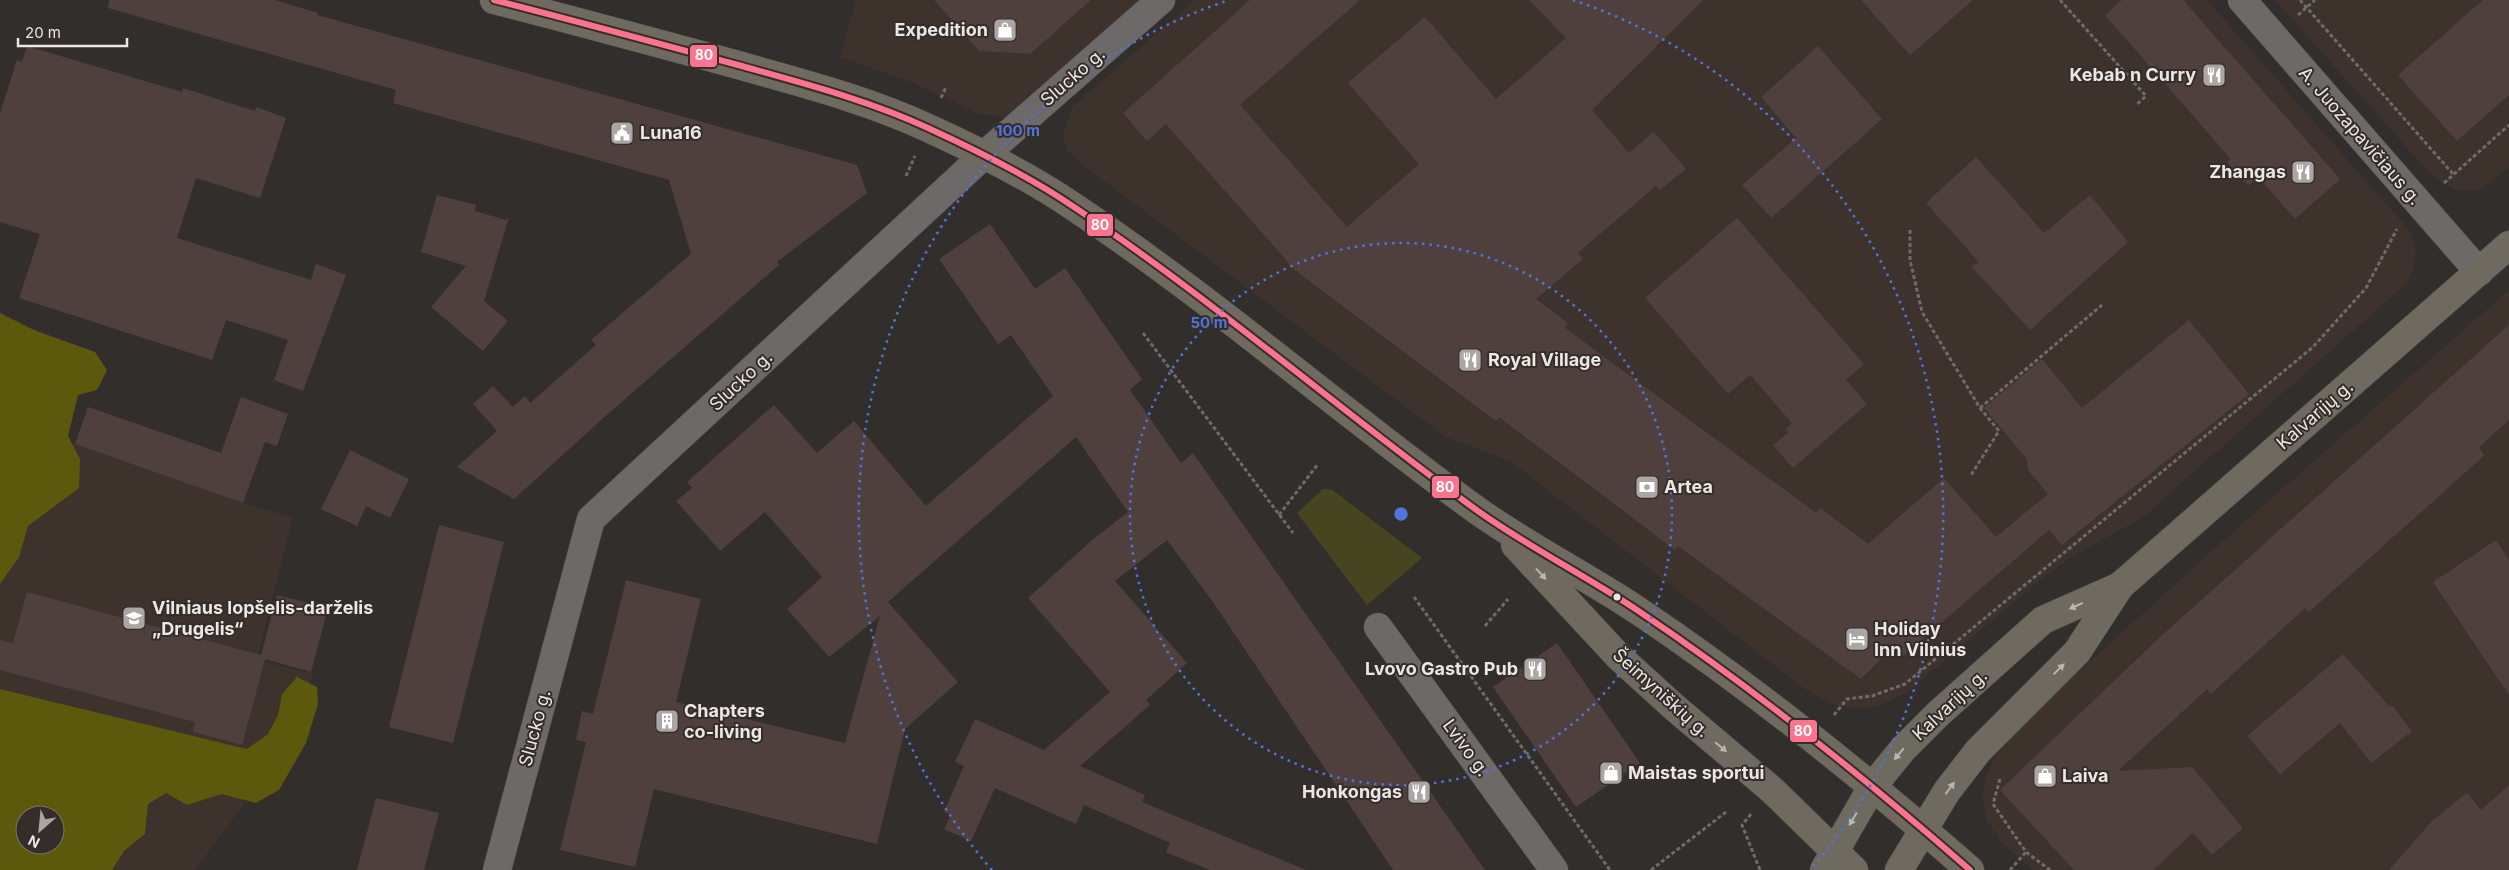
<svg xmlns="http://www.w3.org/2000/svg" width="2509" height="870" font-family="Inter,sans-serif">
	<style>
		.built { fill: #3d322c; fill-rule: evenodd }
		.green { fill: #474520 }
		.forest { fill: #5c580c; fill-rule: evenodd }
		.building { fill: #4f403e }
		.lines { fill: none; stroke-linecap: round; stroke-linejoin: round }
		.minor-casing { stroke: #504d4a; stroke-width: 29 }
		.primary-casing { stroke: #504d4a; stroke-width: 29 }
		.path { stroke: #6e6c6b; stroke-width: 3; stroke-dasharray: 4 2.5; stroke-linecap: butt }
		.minor { stroke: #6c6968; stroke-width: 28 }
		.primary { stroke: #6f6a5f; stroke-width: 28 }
		.bus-1-casing { stroke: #342d2a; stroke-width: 10 }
		.bus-1 { stroke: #fc738d; stroke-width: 6 }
		.oneway { fill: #b9b5af }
		.ring { fill: none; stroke: #5074db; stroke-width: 2.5; stroke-dasharray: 2.5 5 }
		.bus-dot { fill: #ebe7e4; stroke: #342d2a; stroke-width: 2 }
		.labels { text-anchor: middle; stroke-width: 4; stroke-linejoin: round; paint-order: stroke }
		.poi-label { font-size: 18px; font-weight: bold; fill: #ebe7e4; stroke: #342d2a; text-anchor: start }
		.street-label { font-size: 18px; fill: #ebe7e4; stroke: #342d2a }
		.centre { fill: #5074db; stroke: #342d2a; stroke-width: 2.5 }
		.ring-label { font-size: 15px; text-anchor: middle; font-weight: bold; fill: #5074db; stroke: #342d2a; stroke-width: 4; stroke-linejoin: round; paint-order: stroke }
		.line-badge { stroke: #342d2a; stroke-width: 2 }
		.badge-label { font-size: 14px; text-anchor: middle; font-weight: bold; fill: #fff }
	</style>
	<rect width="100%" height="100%" fill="#322e2c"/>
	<g class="built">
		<polygon points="856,0 1141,0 1026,108 1003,117 980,114 914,83 840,57"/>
		<polygon points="1195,0 2207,0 2411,232 2416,253 2413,269 2407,283 2142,518 2073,556 2043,578 1905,694 1878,706 1855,709 1829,703 1805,689 1511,462 1446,437 1076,160 1067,150 1063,136 1072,107"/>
		<polygon points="2275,0 2509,0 2509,167 2492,182 2474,191 2457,190 2441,182 2426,169"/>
		<polygon points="2509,290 2509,870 2033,870 2001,842 1986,819 1982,796 1986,775 1997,754 2044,703 2224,540"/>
		<path d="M42,432L243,503L293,518L257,660L313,674L284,770L247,800L195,870H13L0,859V575ZM25,815H55V845H25Z"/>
	</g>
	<polygon class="green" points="1323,489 1331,489 1422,558 1367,605 1297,513"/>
	<g class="forest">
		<polygon points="0,313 34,330 95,352 107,370 97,390 78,395 68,436 80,459 79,488 28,526 19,557 0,584"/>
		<path d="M297,677L317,687L318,704L306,743L279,790L256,803L222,794L187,805L166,793L148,804L145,834L124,851L112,870H0V689L247,749L268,734L278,715L282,694ZM25,815H55V845H25Z"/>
	</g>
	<g class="building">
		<polygon points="109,0 275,0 318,13 317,15 857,165 867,193 777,262 779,265 609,413 514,499 457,467 497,431 473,404 493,386 513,407 525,396 530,403 596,345 591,340 691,254 669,180 393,103 396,90 108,8"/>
		<polygon points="934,0 1091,0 1030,54 979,51"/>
		<polygon points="1250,0 1360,0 1240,105 1347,227 1419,164 1348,83 1425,17 1496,99 1566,38 1529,0 1703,0 1592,110 1629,153 1654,132 1686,169 1660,190 1656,186 1578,253 1583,259 1536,299 1568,323 1565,328 1816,513 1820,508 1868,544 1944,478 1996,537 2048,494 2028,470 2027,459 1984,408 2042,359 2082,408 2189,320 2249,394 2062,545 2049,530 1903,656 1894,646 1861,679 1678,546 1675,550 1499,417 1496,421 1295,270 1166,124 1147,141 1123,113"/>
		<polygon points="1861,0 1973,0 1910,55"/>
		<polygon points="2122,0 2183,0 2340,179 2295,219 2258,177 2248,186 2227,162 2231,159 2105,15"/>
		<polygon points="2483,0 2509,0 2509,95 2457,141 2398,75"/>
		<polygon points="27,46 182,92 183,88 255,111 256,107 286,118 260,198 196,178 177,238 311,280 316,264 346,275 303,391 274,380 288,340 226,320 212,360 19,298 40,234 0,222 0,113 17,60 22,62"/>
		<polygon points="1818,46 1882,119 1771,218 1742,185 1796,138 1761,97"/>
		<polygon points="1976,157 2044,233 2090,195 2128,242 2030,330 1972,267 1979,262 1926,203"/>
		<polygon points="437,195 476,205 475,211 506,220 509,217 484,301 508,321 483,351 431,307 466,266 421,252"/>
		<polygon points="1737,218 1864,364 1846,380 1867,404 1793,468 1773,445 1788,433 1786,429 1792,423 1750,375 1728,394 1645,298"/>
		<polygon points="990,224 1035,289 1065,268 1142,379 1130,390 1181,463 1193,453 1485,870 1393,870 1215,605 1167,540 1115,581 1187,663 1146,700 1150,705 1080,766 1145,795 1142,802 1306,870 1210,870 1166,852 1170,843 1084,805 1076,824 995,788 971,841 944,829 951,815 944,812 964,766 955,762 975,719 1044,750 1110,692 1028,598 1091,541 1128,512 1076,437 888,602 958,682 905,729 877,844 654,789 635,867 560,850 586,742 576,740 582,711 593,714 626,580 701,599 676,702 845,743 880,616 829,657 787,609 822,577 765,512 720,551 676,501 692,488 687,482 774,405 817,453 854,421 926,506 1053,396 1011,335 998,344 939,259"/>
		<polygon points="2509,325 2509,420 2479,447 2484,456 2309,612 2305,608 2211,694 2207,689 2118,771 2192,767 2243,828 2212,855 2193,833 2153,870 2074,870 2000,790 2160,637"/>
		<polygon points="241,397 288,414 277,446 265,442 243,503 75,444 88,407 221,453"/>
		<polygon points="350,450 409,479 390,518 366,506 357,526 321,509"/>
		<polygon points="439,525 504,542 453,743 389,727"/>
		<polygon points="2496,540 2509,560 2509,695 2433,582"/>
		<polygon points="27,592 261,655 277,595 328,608 311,672 265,659 242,745 193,732 195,722 0,670 0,640 13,643"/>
		<polygon points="1557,643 1640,763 1576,807 1493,687"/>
		<polygon points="2343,654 2390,707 2392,705 2412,731 2371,763 2340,723 2280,774 2247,736"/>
		<polygon points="2509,785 2509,870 2389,870 2432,821 2467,793 2481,810"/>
		<polygon points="376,798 439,813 424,870 357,870"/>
	</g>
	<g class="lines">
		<g class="minor-casing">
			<g id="minor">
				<polyline points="2242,0 2479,272"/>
				<polyline points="1378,627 1554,870"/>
				<polyline points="497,870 591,519 983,156 1161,0"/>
			</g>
		</g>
		<g class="primary-casing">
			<g id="primary">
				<path d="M494,0C576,21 657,43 738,65C802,83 868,100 928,128C978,151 1029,176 1074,207C1212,299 1337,408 1471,506C1524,545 1585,575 1640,612C1756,690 1865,778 1970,870"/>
				<polyline points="1515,545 1619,657 1674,707 1772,790 1854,870"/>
				<polyline points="1824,870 1872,787 1903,749 1938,714 2043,620 2120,586"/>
				<polyline points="1899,870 1947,791 1978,751 2077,652 2120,586 2509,245"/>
			</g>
		</g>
		<g class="path">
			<polyline points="2060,0 2146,96 2136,105"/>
			<polyline points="2300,0 2453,174"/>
			<polyline points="2298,15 2315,0"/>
			<polyline points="941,98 946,87"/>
			<polyline points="906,176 915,156"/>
			<polyline points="2444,183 2509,125"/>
			<polyline points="1910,230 1910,260 1922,312 1980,408 1999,431 1971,475"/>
			<polyline points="1143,333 1293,533"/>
			<polyline points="1980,408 2102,305"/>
			<polyline points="1279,515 1318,464"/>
			<polyline points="1414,597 1610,870"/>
			<polyline points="1485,626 1508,599"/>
			<polyline points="1834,715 1847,699 1872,696 1905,684 2313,347 2366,288 2397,229"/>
			<polyline points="2000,779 1993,804 2026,852 2050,870"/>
			<polyline points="1751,814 1742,825 1760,870"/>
			<polyline points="1651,870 1726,812"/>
			<polyline points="2010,870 2026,852"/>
		</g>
		<use href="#minor" class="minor"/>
		<use href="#primary" class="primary"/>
		<g class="bus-1-casing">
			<path id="bus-1" d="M494,0C576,21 657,43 738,65C802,83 868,100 928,128C978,151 1029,176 1074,207C1212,299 1337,408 1471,506C1524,545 1585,575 1640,612C1756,690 1865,778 1970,870"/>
		</g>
		<use href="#bus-1" class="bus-1"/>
	</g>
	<defs><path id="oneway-solid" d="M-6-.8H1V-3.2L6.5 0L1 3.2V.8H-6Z" transform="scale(1.25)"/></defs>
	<g class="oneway">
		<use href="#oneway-solid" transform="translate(1541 574) rotate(48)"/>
		<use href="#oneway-solid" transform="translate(2076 606) rotate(156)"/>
		<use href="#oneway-solid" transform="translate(2059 669) rotate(-44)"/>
		<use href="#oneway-solid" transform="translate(1721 747) rotate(40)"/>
		<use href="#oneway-solid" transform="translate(1899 754) rotate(130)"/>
		<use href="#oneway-solid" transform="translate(1950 788) rotate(-54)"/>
		<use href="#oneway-solid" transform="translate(1853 819) rotate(121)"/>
	</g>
	<g class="ring">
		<circle cx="1401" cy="514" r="271"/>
		<path d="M992 870A542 542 0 0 1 1229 0M1573 0A542 542 0 0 1 1810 870"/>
	</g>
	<defs>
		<g id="shop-square" transform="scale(1.25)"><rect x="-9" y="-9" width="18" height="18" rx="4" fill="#aaa6a4" stroke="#342d2a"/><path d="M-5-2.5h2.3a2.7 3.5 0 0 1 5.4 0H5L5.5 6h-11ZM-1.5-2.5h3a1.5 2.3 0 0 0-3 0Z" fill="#fff"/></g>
		<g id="restaurant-square" transform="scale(1.25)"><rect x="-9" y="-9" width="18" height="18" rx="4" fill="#aaa6a4" stroke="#342d2a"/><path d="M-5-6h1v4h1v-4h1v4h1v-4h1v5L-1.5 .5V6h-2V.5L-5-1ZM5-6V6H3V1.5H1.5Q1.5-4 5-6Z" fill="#fff"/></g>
		<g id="civic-square" transform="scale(1.25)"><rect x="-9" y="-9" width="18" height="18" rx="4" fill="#aaa6a4" stroke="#342d2a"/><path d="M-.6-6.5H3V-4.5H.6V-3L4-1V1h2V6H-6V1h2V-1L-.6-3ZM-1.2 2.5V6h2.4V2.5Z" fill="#fff"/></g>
		<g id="bank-square" transform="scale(1.25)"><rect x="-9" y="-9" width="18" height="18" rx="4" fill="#aaa6a4" stroke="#342d2a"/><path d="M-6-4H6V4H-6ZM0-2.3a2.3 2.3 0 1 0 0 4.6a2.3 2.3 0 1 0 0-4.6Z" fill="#fff"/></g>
		<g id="school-square" transform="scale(1.25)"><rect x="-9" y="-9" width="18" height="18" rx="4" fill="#aaa6a4" stroke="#342d2a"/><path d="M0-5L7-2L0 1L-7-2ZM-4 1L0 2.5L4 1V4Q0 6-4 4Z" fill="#fff"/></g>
		<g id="hotel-square" transform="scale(1.25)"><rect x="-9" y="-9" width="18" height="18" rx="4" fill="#aaa6a4" stroke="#342d2a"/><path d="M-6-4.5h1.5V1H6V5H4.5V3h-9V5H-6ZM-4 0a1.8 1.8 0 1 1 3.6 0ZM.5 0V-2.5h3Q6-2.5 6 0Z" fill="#fff"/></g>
		<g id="building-square" transform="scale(1.25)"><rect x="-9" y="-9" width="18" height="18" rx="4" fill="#aaa6a4" stroke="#342d2a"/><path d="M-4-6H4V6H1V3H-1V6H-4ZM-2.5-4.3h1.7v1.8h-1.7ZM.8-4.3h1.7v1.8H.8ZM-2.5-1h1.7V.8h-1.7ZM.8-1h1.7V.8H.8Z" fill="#fff"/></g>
	</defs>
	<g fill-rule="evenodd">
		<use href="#shop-square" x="1005" y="30"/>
		<use href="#restaurant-square" x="2214" y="75"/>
		<use href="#civic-square" x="622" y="133"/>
		<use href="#restaurant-square" x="2303" y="172"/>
		<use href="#restaurant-square" x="1470" y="360"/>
		<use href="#bank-square" x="1647" y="487"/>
		<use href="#school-square" x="134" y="618"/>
		<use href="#hotel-square" x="1857" y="639"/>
		<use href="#restaurant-square" x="1535" y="669"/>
		<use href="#building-square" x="667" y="721"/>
		<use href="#shop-square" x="1611" y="773"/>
		<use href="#shop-square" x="2045" y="776"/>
		<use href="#restaurant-square" x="1419" y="792"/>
	</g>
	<circle class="bus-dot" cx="1617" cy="597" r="4.5"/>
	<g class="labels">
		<g class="poi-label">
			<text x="988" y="36" text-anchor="end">Expedition</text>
			<text x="2196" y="81" text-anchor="end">Kebab n Curry</text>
			<text x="640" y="139">Luna16</text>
			<text x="2286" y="178" text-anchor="end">Zhangas</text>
			<text x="1488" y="366">Royal Village</text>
			<text x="1664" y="493">Artea</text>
			<text x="152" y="614">Vilniaus lopšelis-darželis<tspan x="152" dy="21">„Drugelis“</tspan></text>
			<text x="1874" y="635">Holiday<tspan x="1874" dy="21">Inn Vilnius</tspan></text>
			<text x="1518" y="675" text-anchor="end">Lvovo Gastro Pub</text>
			<text x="684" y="717">Chapters<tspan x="684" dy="21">co-living</tspan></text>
			<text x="1628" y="779">Maistas sportui</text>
			<text x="2062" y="782">Laiva</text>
			<text x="1402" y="798" text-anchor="end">Honkongas</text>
		</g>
		<g class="street-label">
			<text transform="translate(1073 77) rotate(-41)" y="6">Slucko g.</text>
			<text transform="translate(2360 136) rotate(49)" y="6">A. Juozapavičiaus g.</text>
			<text transform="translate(741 381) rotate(-43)" y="6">Slucko g.</text>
			<text transform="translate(2315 415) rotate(-41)" y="6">Kalvarijų g.</text>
			<text transform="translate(1661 693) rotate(42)" y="6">Šeimyniškių g.</text>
			<text transform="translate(1950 705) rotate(-43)" y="6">Kalvarijų g.</text>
			<text transform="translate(535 728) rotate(-75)" y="6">Slucko g.</text>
			<text transform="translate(1466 748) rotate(54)" y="6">Lvivo g.</text>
		</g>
	</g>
	<circle cx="1401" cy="514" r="8" class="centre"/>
	<g class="ring-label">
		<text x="1018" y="136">100 m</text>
		<text x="1209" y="328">50 m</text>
	</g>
	<g class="line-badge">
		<rect x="689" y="44" width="29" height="24" rx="5" fill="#fc738d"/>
		<rect x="1086" y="213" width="28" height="24" rx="5" fill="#fc738d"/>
		<rect x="1431" y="475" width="29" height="24" rx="5" fill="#fc738d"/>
		<rect x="1789" y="719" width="29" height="24" rx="5" fill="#fc738d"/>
	</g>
	<g class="badge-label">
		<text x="704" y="60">80</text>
		<text x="1100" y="230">80</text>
		<text x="1445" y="492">80</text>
		<text x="1803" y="736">80</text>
	</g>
	<g transform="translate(40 830) rotate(207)"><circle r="24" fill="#342d2a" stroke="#7d7774"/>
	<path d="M0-4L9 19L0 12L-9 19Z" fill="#aaa6a4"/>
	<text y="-8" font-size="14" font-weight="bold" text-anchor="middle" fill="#ebe7e4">N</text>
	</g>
	<path d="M18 38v8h109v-8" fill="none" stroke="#ebe7e4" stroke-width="2.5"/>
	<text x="25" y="38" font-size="15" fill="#ebe7e4" stroke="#342d2a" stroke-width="4" paint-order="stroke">20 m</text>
</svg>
